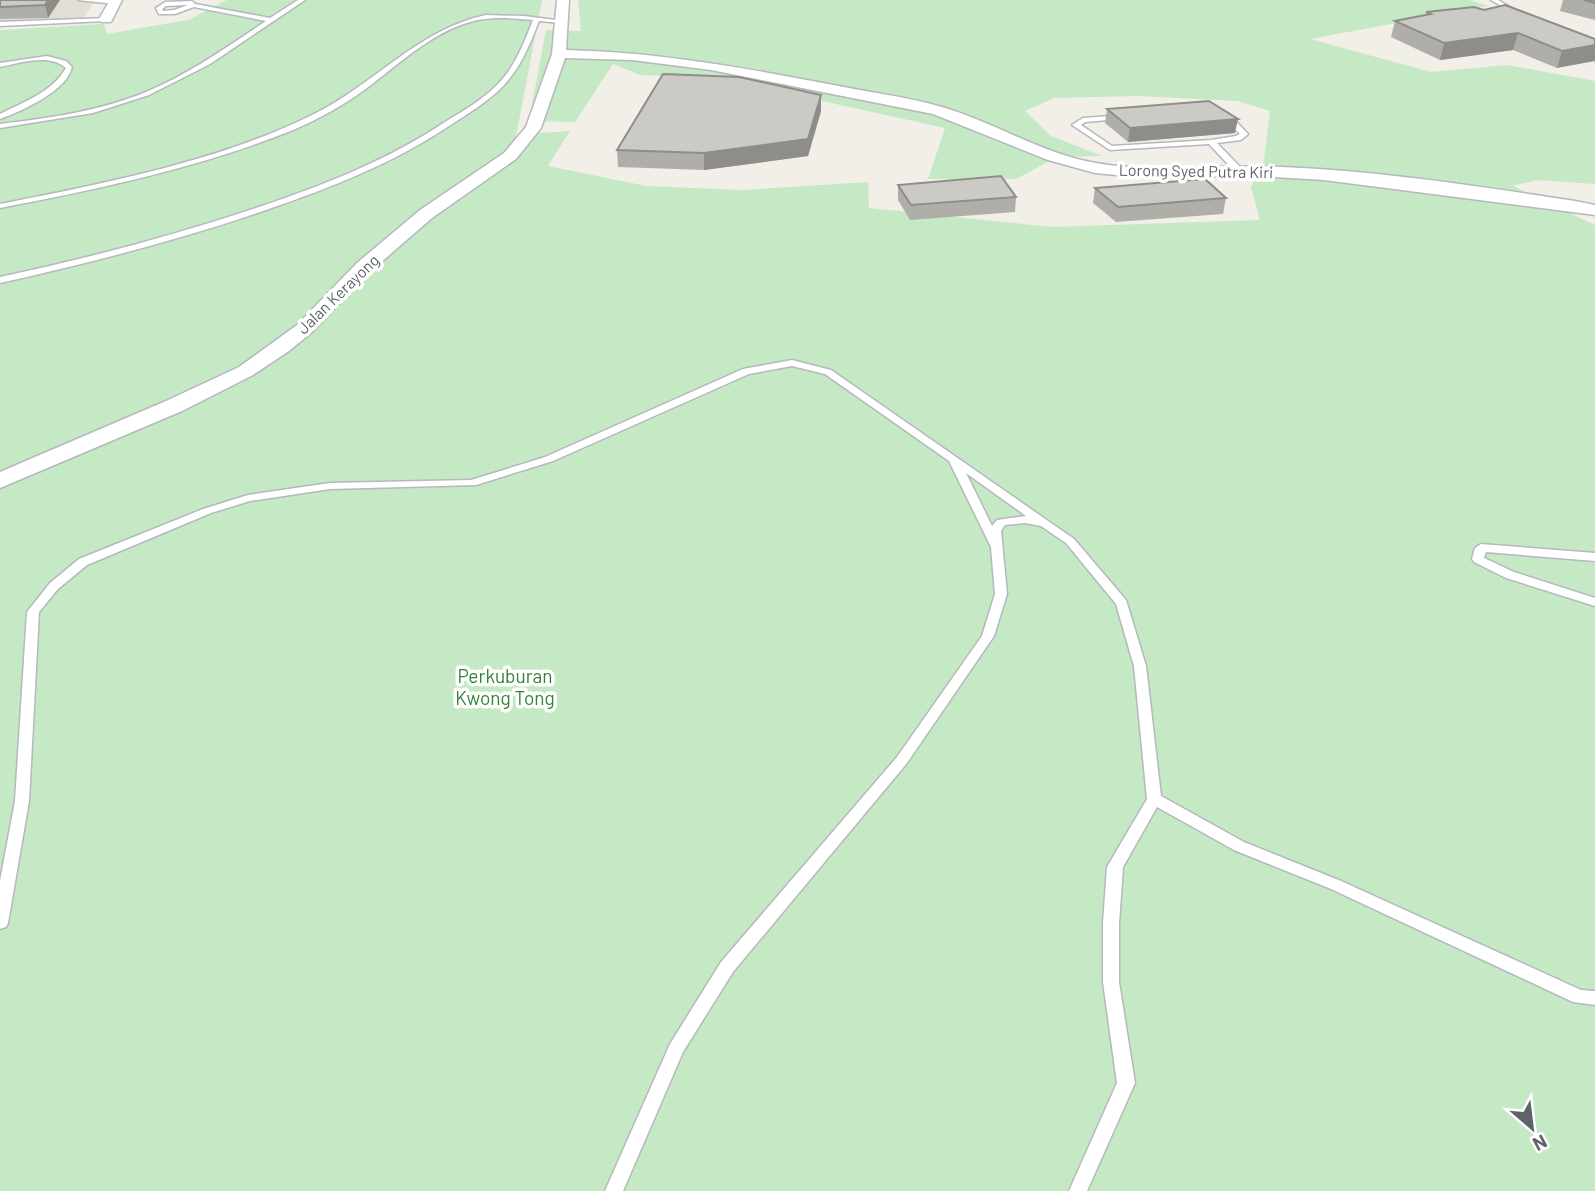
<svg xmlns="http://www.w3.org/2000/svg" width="1595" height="1191" font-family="Barlow,sans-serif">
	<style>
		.education { fill: #e1ded6 }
		.green { fill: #c5e8c5 }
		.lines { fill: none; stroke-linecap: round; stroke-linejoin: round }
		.service-casing { stroke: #b5b8bc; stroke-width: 3 }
		.minor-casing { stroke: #b5b8bc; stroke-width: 3 }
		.service { fill: #fff; fill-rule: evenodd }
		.minor { fill: #fff; fill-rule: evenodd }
		.wall { fill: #afaea9 }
		.shaded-wall { fill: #8f8d8a }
		.building { fill: #cccac5; stroke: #8f8d8a; stroke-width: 2 }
		.labels { text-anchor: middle; stroke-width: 7; stroke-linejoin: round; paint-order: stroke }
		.far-street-label { font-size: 16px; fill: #5f6368; stroke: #fff }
		.park-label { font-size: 19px; fill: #348238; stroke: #fff }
	</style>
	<rect width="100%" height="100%" fill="#f1efe8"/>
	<polygon class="education" points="0,0 95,0 82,21 0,26"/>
	<polygon class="green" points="227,0 542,0 515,142 523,134 570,131 548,166 646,186 743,190 868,182 869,208 1052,227 1260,220 1251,187 1263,167 1270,111 1238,101 1137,96 1054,98 1025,111 1051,136 1102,156 1057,157 1016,179 928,179 945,128 718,78 640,75 613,64 575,122 529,121 546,30 581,31 578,0 1470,0 1488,6 1310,39 1431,72 1507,65 1595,81 1595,184 1536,180 1513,186 1595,225 1595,1191 0,1191 0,30 104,24 107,34 188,20"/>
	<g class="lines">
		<g class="service-casing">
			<g id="service">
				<polygon points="78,0 112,0 118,2 115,4"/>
				<path d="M298,0H305L210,64L149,95L93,113L0,128V124C49,118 100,111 146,92C189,74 227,47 266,21L194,7L175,14H159L156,8L165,2L192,1L195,4L270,18ZM188,5L174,10L163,11L162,9L166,6Z"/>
				<polygon points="1491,0 1498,0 1518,12 1513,13"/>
				<path d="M486,15L524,16L564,21L561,23L539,21C530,44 521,67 504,85C488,102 467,114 449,126C392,164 330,188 266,210C179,240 90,263 0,283V277C89,258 176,235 262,206C326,184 388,160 445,122C463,111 482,100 497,85C515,67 524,43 533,20C512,18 490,16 470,22C431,33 399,64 367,88C344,105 319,119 293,130C199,168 99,189 0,208V204C101,184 220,161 312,115C373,86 418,29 486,15Z"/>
				<polygon points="108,18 106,21 0,26 0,22"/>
				<path d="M47,56L66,61L72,67C67,91 22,111 0,119V114C24,102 52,92 66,68C49,53 20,63 0,67V63Z"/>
				<polygon points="1222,113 1228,113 1248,134 1241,140 1217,143 1243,170 1243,174 1237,174 1209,144 1110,150 1072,125 1083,118 1124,115 1125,117 1121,119 1085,122 1081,125 1112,146 1211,140 1236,136 1240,134 1222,117"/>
				<path d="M792,360L831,370L1074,539L1126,600L1146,666L1161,796L1244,842L1341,881L1581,990L1595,991V1005L1573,1002L1331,889L1234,850L1157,807L1123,867L1119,923V982L1135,1083L1087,1191H1069L1117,1083L1103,982V923L1107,867L1147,799L1134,666L1116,604L1066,543L1041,526L1025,523L1005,525L1001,531L1007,594L994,636L907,763L733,972L683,1052L623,1191H605L670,1044L721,962L897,757L982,636L995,594L991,547L949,461L825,374L792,366L749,374L553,461L476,485L330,489L250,501L211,513L87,565L58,589L39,612L29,801L8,923L6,927L0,929V881L15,801L27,612L50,583L79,559L203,509L248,495L330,483L471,480L545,457L743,369ZM966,473L1026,516L997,520L992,526Z"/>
				<polygon points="1481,544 1595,553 1595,561 1486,552 1484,558 1514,572 1595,598 1595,606 1506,578 1474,562 1472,559 1475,548"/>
			</g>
		</g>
		<g class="minor-casing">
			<g id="minor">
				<polygon points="110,0 122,0 111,22 101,22 99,19"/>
				<path d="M557,0H569L566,50C657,52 739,67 828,84C866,92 905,96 942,107C994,122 1042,154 1096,163C1157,174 1219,164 1281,167C1379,171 1478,186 1575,201L1595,205V215L1324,180L1259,176L1136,177L1095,173L1048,160L933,114L711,70L632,60L565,58L541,128L516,159L432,218L371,271L311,333L289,351L253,375L182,411L0,488V472L166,401L239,367L297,325L357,263L420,210L504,153L526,127L552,54Z"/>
			</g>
		</g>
		<use href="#service" class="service"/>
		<use href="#minor" class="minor"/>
	</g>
	<g class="wall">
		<polygon points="0,0 60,0 48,18 0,19"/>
		<polygon points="1563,0 1595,0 1595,20 1560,11"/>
		<polygon points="1484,10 1595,39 1557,68 1513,50 1440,60 1391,37 1395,21 1426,15 1426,12"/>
		<polygon points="1107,109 1235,133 1128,142 1105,123"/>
		<polygon points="821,111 808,156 704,170 618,167 617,150"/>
		<polygon points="898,185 1016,197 1015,212 910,220 898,200"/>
		<polygon points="1095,188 1226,198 1223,214 1116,222 1093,203"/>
	</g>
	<g class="shaded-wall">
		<polygon points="48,0 60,0 48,18 45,5"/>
		<polygon points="1518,33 1513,50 1440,60 1444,43"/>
		<polygon points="1595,45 1595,61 1557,68 1562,51"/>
		<polygon points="821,95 821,111 808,156 704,170 704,153"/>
		<polygon points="1238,119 1235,133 1128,142 1130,128"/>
	</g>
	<g class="building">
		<polygon points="0,0 48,0 45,5 0,7"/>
		<polygon points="1584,0 1595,0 1595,3"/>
		<polygon points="1505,5 1595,39 1595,45 1562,51 1518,33 1444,43 1395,21 1431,14 1426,12 1474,7 1484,10"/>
		<polygon points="663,74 739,77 821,95 808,139 704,153 617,150"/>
		<polygon points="1209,101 1238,119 1130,128 1107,109"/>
		<polygon points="1001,176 1016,197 911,205 898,185"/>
		<polygon points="1205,179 1226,198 1118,207 1095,188"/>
	</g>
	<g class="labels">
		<g class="far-street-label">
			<text transform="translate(1196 171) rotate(1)" y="6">Lorong Syed Putra Kiri</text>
			<text transform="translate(338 294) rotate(-44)" y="6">Jalan Kerayong</text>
		</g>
		<g class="park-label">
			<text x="505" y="683">Perkuburan<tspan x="505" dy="22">Kwong Tong</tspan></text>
		</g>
	</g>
	<g transform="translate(1532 1128) rotate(152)" stroke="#ffffff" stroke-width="5" paint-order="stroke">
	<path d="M0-5L12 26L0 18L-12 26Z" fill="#5f6368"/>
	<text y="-10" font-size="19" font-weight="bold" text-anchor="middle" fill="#5f6368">N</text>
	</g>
</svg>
